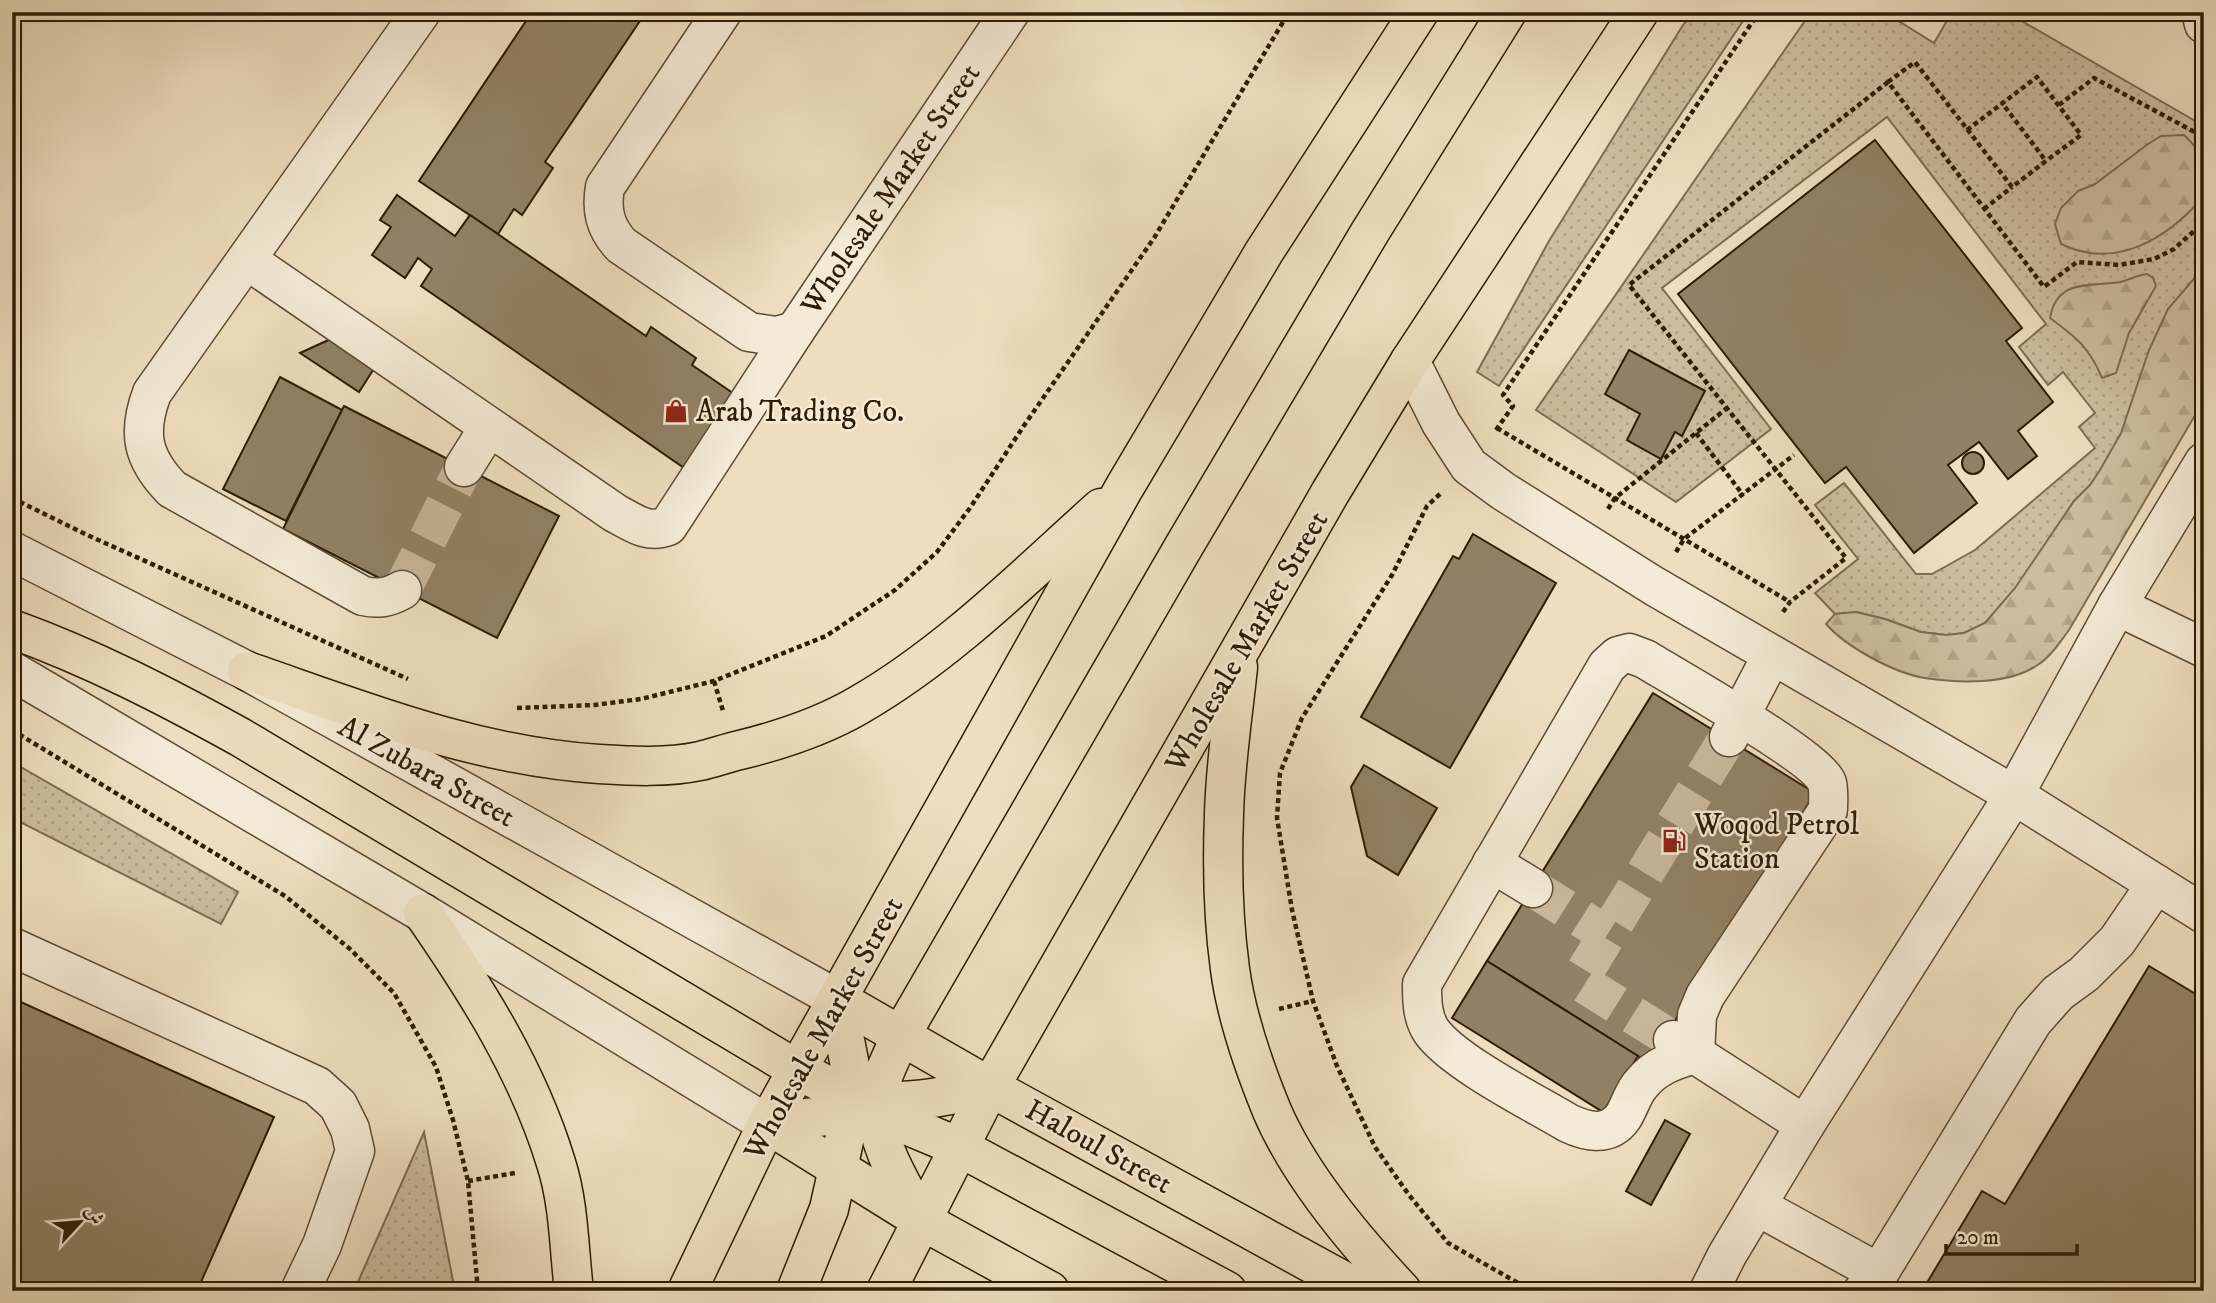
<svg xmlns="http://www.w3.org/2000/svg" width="2216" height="1303" font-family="'IM FELL DW Pica',Amiri,serif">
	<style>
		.grass { fill: url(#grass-dots); stroke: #7e6c52; stroke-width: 2 }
		.forest { fill: url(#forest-firs); stroke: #7e6c52; stroke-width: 2 }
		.building { fill: #928165; stroke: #2e1c04; stroke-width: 2 }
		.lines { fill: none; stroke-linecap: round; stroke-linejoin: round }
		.minor-tunnel { stroke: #c8b79a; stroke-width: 38; stroke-dasharray: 38 19; stroke-linecap: butt }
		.minor-casing { stroke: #5e4c33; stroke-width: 41 }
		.major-casing { stroke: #2e1c04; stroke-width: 41 }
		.path { stroke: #2e1c04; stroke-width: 4.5; stroke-dasharray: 5 3.5; stroke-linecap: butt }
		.minor { stroke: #f4ead5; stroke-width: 38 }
		.major { stroke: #eedebf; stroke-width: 38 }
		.labels { text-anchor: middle; stroke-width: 5; stroke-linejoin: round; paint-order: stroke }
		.street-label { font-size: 30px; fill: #2e1c04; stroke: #f4ead5 }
		.poi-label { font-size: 30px; fill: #2e1c04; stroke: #f4ead5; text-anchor: start }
	</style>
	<defs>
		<pattern id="grass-dots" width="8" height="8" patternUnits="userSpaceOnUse" patternTransform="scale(1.75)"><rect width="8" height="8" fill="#cdbd9f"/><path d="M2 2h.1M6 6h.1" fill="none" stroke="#b0a287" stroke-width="1.8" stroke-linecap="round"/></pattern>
		<pattern id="forest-firs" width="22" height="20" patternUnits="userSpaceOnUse" patternTransform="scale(1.75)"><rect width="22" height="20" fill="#cdbd9f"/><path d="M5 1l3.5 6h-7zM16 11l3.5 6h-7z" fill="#b0a287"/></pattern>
	</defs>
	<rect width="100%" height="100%" fill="#eedebf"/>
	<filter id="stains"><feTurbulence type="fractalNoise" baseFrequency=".00286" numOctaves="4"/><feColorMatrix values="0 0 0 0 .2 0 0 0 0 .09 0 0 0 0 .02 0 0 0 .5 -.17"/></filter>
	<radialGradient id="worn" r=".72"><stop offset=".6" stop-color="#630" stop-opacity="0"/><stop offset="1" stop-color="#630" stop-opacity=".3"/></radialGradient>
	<g class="grass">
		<polygon points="1694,12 1749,12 1499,386 1477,372 1549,241 1683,25"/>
		<polygon points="1811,12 1884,12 1934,43 1952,12 2006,12 2204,126 2204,339 2090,485 2074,501 2016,588 1985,623 1964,633 1946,635 1921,632 1885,619 1856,612 1835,614 1815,593 1858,559 1815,505 1844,483 1916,574 1932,574 1975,550 2095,448 2079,427 2095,413 2063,372 2048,385 2019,347 2046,324 1887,117 1662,288 1771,429 1676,502 1536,410"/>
		<polygon points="12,762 238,892 221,924 12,818"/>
		<polygon points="424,1132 455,1291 354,1291"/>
	</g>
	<g class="forest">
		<path d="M2184,135C2207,156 2204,167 2204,196C2168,238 2116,271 2061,244L2055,224L2061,208L2078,191L2095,184L2148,144L2161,136Z"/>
		<path d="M2204,267V400L2069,630C2059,643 2050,658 2036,666C2007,685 1958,683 1925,678C1894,673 1846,647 1826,624L1835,614L1856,612L1885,619L1921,632L1946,635L1964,633L1985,623L2015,588L2074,501L2090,485L2100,470L2121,433L2149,350L2168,309Z"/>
		<path d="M2147,274L2153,278L2156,286L2129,333L2116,373L2102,378C2089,347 2077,338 2050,318C2057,278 2090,287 2120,282C2129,280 2137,275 2147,274Z"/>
	</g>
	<g class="building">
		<polygon points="532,12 646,12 545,162 553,168 522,215 514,209 498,234 419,181"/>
		<polygon points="1875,140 2022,328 2006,341 2053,402 2018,431 2037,456 2008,479 1979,442 1948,465 1977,503 1914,553 1846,467 1825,483 1678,294"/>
		<polygon points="397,195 455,236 470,215 646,336 651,327 696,358 692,365 740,398 690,472 421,286 432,269 418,258 405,278 372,255 391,227 380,220"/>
		<polygon points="333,338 375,367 359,392 300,353"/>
		<polygon points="1629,350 1705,391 1682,436 1675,432 1661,459 1627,440 1640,414 1605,394"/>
		<polygon points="280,377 342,410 286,521 223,489"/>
		<polygon points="344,406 559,516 497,638 283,529"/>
		<circle cx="1973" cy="463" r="11"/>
		<polygon points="1473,534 1556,583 1450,768 1361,717 1453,556 1459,559"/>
		<polygon points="1653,693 1815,793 1649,1063 1487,961"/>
		<polygon points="1364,765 1437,808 1398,875 1367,856 1351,787"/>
		<polygon points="1487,961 1638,1056 1603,1112 1452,1018"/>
		<polygon points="2149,966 2204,999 2204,1291 1922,1291 1982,1191 2005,1204"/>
		<polygon points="12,998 274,1117 197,1291 12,1291"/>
		<polygon points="1665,1120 1690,1134 1651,1205 1626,1191"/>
	</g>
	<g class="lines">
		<g class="minor-tunnel">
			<polyline points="402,590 464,467"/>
			<polyline points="1533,888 1607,935"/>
			<polyline points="1665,1035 1579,981 1727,739"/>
		</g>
		<g class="minor-casing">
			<g id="minor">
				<path d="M722,12L605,187C601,211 605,227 621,245L749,332L776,336L795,331"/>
				<polyline points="2201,12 2204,24"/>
				<path d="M247,260L615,513C634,523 647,534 668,526L795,331L1010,12"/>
				<polyline points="1410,361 1441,423 1469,466 1503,491 1654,586 2014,795 2204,914"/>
				<polyline points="464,467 489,427"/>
				<polyline points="12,551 247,671 837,999"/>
				<path d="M402,590C388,598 378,599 363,596L172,489C142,458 137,433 152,393L421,12"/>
				<polyline points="2117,606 2204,648"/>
				<path d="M1629,653L1645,659C1676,678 1817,757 1827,783C1829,790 1828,802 1828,810L1705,996L1697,1015L1695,1054C1674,1060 1656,1066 1642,1083C1633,1092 1630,1106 1623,1117C1609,1137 1587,1132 1568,1123C1533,1102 1455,1063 1432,1032C1422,1018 1422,1000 1422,984L1607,666L1618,656Z"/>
				<polyline points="12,671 423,913 767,1124"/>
				<polyline points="1729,737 1772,655"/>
				<polyline points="1492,863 1533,888"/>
				<polyline points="12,947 317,1086 338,1105 350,1129 355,1151 322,1245 300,1291"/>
				<polyline points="1673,1040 1805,1125"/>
				<polyline points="1757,1206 1879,1273"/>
				<polyline points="1709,1291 1727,1255 1805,1125 2014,795 2117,606 2204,462"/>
				<polyline points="1863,1291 1879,1273 2033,1021 2058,993 2084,974 2117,941 2156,884"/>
			</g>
		</g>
		<g class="major-casing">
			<g id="major">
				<path d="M12,629C92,658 166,696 240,737L798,1070C816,1079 835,1091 853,1096C898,1108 946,1096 990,1087"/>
				<path d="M1238,667C1233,716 1225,766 1224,815C1222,866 1223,918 1230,969C1236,1015 1254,1067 1272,1111C1299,1174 1355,1241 1402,1291"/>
				<path d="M247,671C363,711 475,756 599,764C632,766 667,768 700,761C713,758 727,753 740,750C781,740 823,726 859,705C949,653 1024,577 1101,508"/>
				<path d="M423,913C477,991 528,1071 556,1163C569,1203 569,1249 574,1291"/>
				<polyline points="837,999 990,1087 1362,1291"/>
				<polyline points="767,1124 806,1118 850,1114 904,1124 959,1147 1227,1291"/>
				<polyline points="767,1124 921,1220 1050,1291"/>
				<path d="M921,1220C903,1186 874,1143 877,1102C879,1079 892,1057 901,1035L1184,546L1370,232L1507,12"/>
				<polyline points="687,1291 767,1124 1124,488 1264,252 1419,12"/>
				<polyline points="796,1291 829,1209 850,1114 852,1096 850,1066 837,999"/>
				<polyline points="886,1291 990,1087 1330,493 1410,361 1639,12"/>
			</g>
		</g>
		<g class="path">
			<polyline points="1888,82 1915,62 2012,187 2046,161 2002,103"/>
			<polyline points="2059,105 2094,78 2204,137"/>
			<polyline points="1967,130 2037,77 2081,135 2046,161"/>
			<polyline points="1984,209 2012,187"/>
			<polyline points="1497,428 1790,602"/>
			<polyline points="1496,430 1513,406 1503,395 1759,12"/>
			<polyline points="1696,433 1743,495"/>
			<polyline points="1440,494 1427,506 1392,575 1302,718 1280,773 1277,818 1292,910 1313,1001 1337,1066 1375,1147 1409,1195 1448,1243 1532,1291"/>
			<polyline points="12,498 85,534 408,679"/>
			<polyline points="1608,509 1615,498 1727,408"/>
			<polyline points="1676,552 1684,539 1794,455"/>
			<polyline points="1783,612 1790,602 1846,558 1629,285 1888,82 2044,287 2077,262 2119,265 2154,259 2174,249 2204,222"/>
			<polyline points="714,681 723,711"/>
			<polyline points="517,708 594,705 641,699 714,681 826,636 895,590 937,552 970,508 1023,427 1154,238 1289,12"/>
			<polyline points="12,730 285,896 350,949 394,993 436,1067 453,1120 468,1181 478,1291"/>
			<polyline points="1279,1009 1313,1001"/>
			<polyline points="468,1181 515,1173"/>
		</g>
		<use href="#minor" class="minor"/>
		<use href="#major" class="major"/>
	</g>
	<defs>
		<g id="shop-bare" transform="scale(1.89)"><path d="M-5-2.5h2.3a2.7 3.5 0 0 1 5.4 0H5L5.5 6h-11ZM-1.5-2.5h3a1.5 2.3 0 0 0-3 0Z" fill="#8f2418" stroke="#f4ead5" stroke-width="2.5" paint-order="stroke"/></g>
		<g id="fuel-bare" transform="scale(1.89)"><path d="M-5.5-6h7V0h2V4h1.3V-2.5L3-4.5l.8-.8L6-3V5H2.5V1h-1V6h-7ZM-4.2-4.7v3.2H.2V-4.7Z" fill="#8f2418" stroke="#f4ead5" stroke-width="2.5" paint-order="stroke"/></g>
	</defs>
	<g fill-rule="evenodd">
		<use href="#shop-bare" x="676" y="411"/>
		<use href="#fuel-bare" x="1674" y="841"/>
	</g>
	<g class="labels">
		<g class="street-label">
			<text transform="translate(890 189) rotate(-56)" y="10">Wholesale Market Street</text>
			<text transform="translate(1246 641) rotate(-60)" y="10">Wholesale Market Street</text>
			<text transform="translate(427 771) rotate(29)" y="10">Al Zubara Street</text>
			<text transform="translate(823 1028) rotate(-61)" y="10">Wholesale Market Street</text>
			<text transform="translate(1099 1146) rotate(29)" y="10">Haloul Street</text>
		</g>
		<g class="poi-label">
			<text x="696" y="421">Arab Trading Co.</text>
			<text x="1694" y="834">Woqod Petrol<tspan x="1694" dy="34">Station</tspan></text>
		</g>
	</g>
	<rect width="2216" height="1303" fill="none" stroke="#eedebf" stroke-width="42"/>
	<rect x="14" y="14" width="2188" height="1275" fill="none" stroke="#2e1c04" stroke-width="3.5"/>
	<rect x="21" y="21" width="2174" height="1261" fill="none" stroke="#2e1c04" stroke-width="2"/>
	<g transform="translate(80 1222) rotate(64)" stroke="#f4ead5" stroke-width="5" paint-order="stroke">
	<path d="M0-5L12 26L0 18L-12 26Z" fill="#2e1c04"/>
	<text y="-10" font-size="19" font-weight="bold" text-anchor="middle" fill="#2e1c04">ش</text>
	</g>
	<path d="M1946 1244v10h131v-10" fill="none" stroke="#2e1c04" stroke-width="3.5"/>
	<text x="1957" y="1244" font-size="21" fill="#2e1c04" stroke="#f4ead5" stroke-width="5" paint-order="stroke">20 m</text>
	<rect width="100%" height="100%" filter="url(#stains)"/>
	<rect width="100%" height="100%" fill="url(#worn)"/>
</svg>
